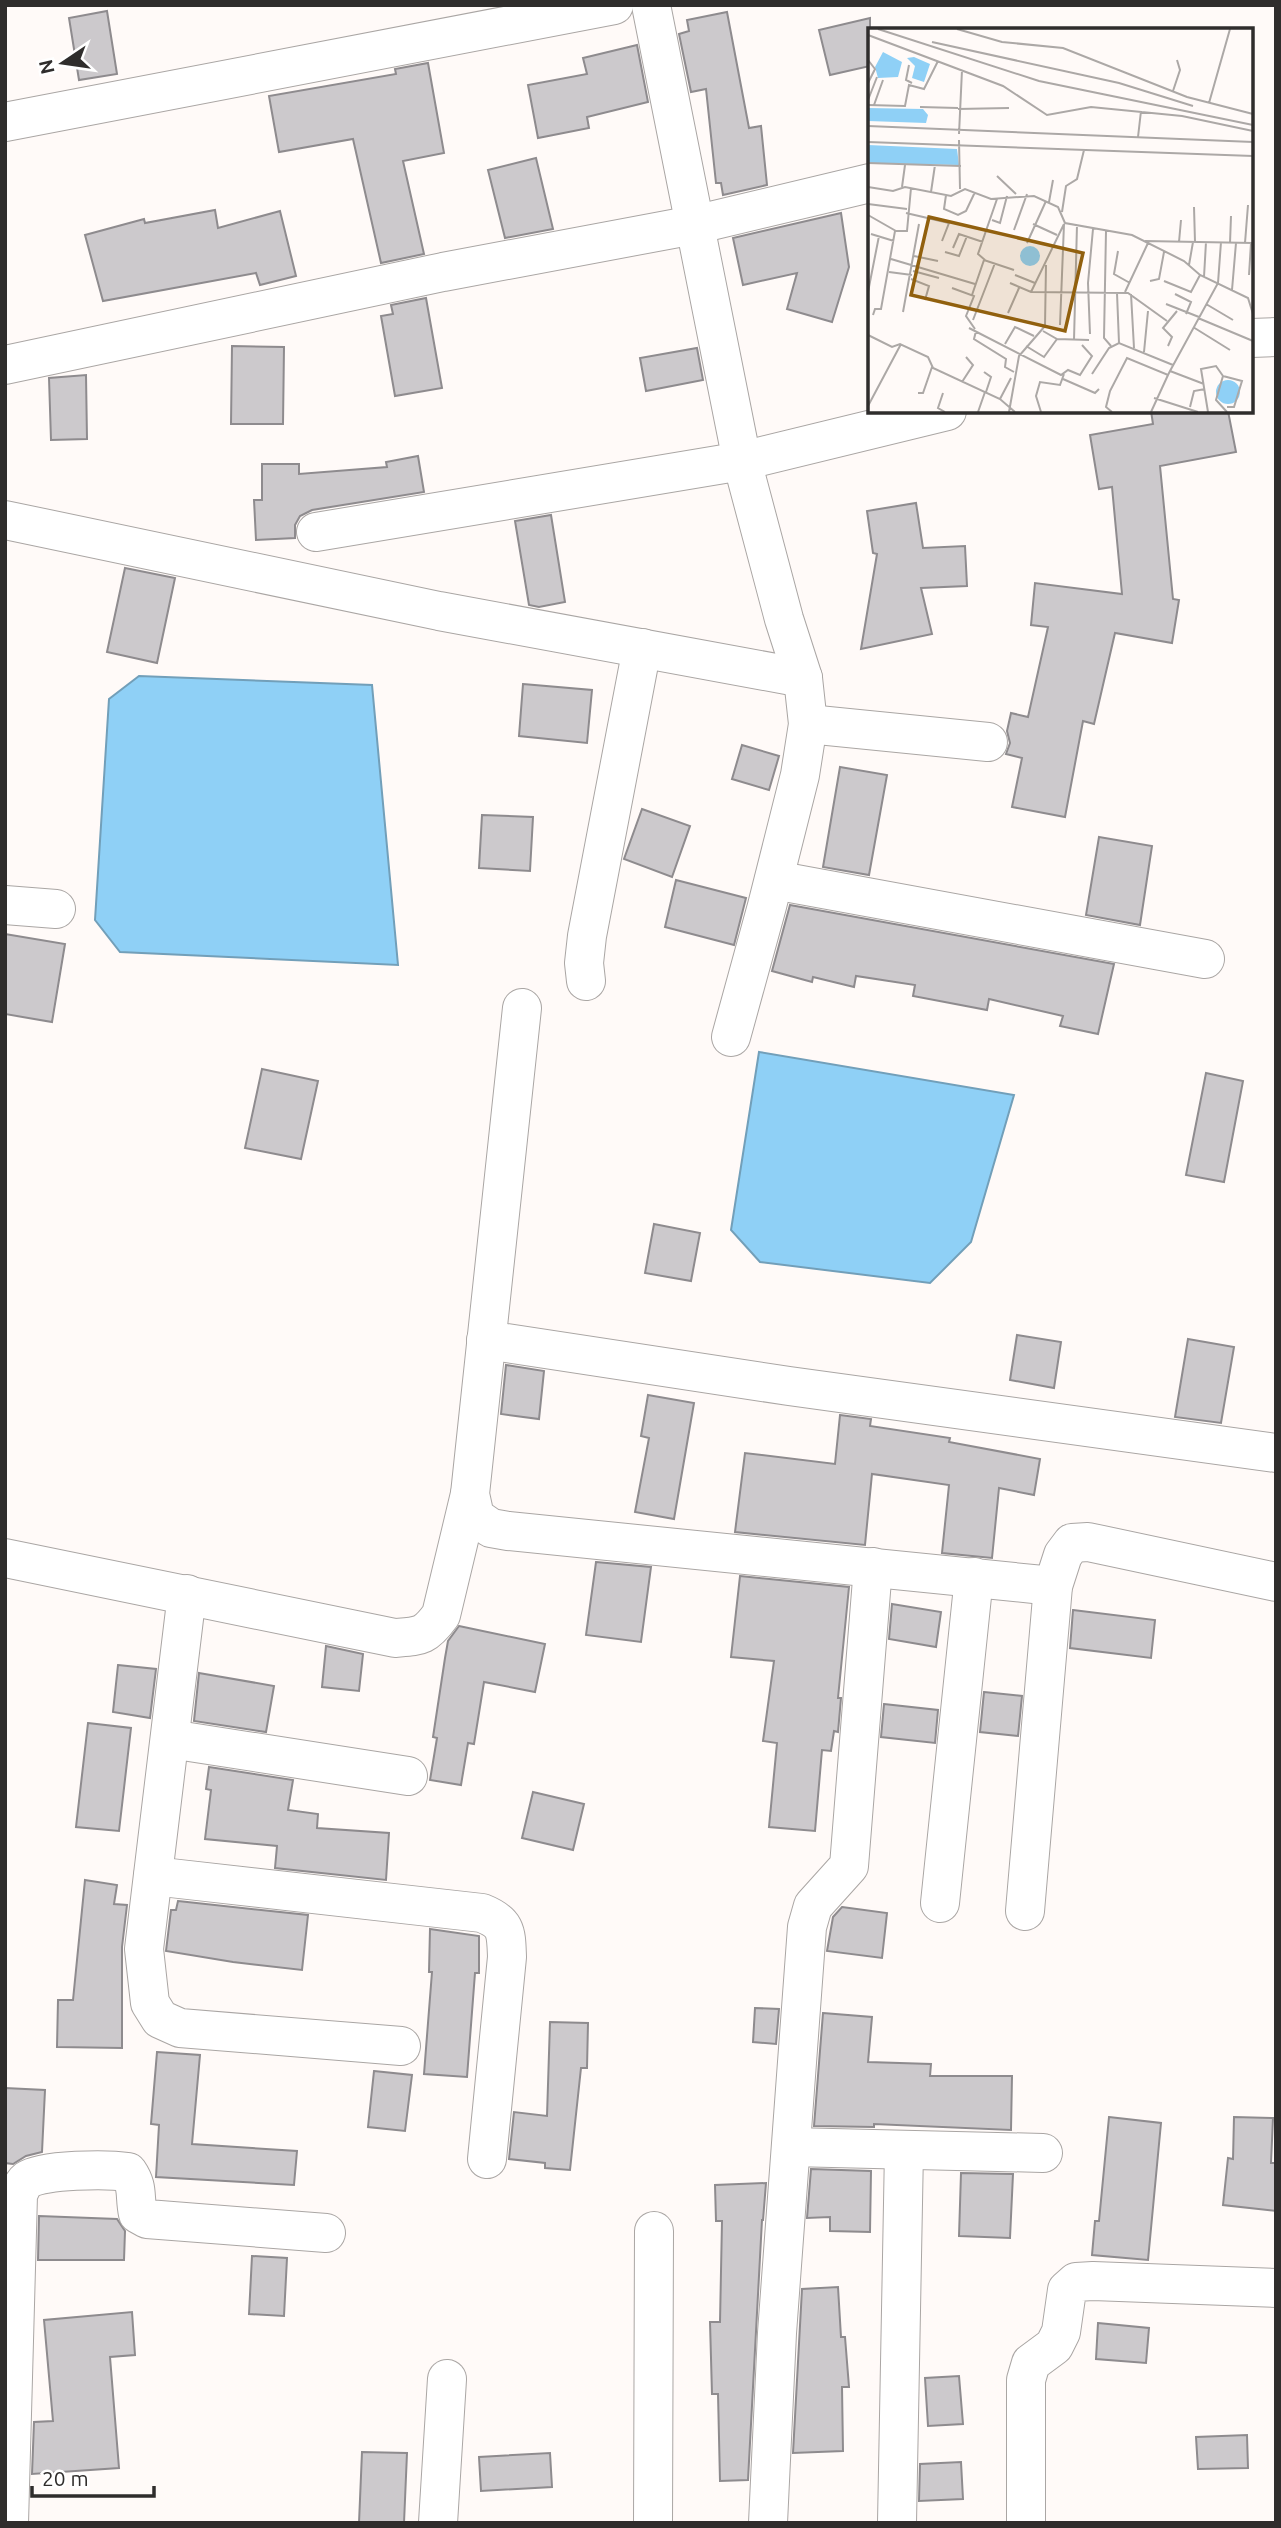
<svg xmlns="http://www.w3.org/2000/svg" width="1281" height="2528" font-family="Ubuntu,sans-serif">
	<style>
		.water { fill: #8fd0f6; stroke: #729fb9; stroke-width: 2 }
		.building { fill: #ccc9cc; stroke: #8e8b8e; stroke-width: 2 }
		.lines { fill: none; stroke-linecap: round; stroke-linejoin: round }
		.minor-casing { stroke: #aaa6a4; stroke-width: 40 }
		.minor { stroke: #fff; stroke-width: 38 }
		.inset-road { fill: none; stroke: #aca8a6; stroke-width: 2 }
		.view { fill: #91600e; fill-opacity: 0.15; stroke: #91600e; stroke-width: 3.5 }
		.inset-edge { fill: none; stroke: #2f2d2c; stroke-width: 3.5 }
	</style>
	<rect width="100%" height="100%" fill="#fffaf8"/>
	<g class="water">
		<polygon points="139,676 372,685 398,965 120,952 95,920 109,699"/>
		<polygon points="759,1052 1014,1095 971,1242 930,1283 760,1262 731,1230"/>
	</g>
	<g class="building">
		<polygon points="107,11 117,74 79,80 69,18"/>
		<polygon points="727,12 749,128 761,126 767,185 723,195 721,183 716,183 706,89 691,92 679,34 689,31 687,20"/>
		<polygon points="870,18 870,66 830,75 819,30"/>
		<polygon points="637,45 648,102 587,117 589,128 538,138 528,85 587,74 583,58"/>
		<polygon points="428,63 444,153 403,161 424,254 381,263 353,139 279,152 269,96 396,74 395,69"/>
		<polygon points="536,158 553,229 505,238 488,170"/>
		<polygon points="215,210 218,228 280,211 296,276 260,285 256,273 103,301 85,235 144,219 145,223"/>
		<polygon points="841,213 849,267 832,322 787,309 797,273 743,285 733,238"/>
		<polygon points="426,298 442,388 395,396 381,316 393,314 391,305"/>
		<polygon points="232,346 284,347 283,424 231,424"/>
		<polygon points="697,348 703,380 646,391 640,358"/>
		<polygon points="86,375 87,439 51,440 49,378"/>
		<polygon points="1151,411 1228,411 1236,452 1160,466 1173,599 1179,600 1172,643 1115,633 1094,724 1083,721 1065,817 1012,807 1022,758 1006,754 1010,743 1007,731 1011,713 1028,717 1048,627 1031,625 1035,583 1122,594 1112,487 1099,489 1090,435 1153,424"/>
		<polygon points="418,456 424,492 312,510 300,516 295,525 295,538 256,540 254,500 262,500 262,464 299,464 299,474 387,467 386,462"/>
		<polygon points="916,503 923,548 965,546 967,586 921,588 932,634 861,649 877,554 873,553 867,511"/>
		<polygon points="551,515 565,602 539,607 529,605 515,521"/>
		<polygon points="125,568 175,578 157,663 107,652"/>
		<polygon points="523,684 592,690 587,743 519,736"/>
		<polygon points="742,745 779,756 769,790 732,779"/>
		<polygon points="840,767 887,775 869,875 823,867"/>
		<polygon points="642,809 690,826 672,877 624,859"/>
		<polygon points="482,815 533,817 530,871 479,868"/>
		<polygon points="1099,837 1152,846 1140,925 1086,915"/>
		<polygon points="676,880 746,898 734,945 665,927"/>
		<polygon points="790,905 1114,964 1098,1034 1060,1026 1063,1016 989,999 987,1010 913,996 915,985 856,976 854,987 813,977 812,982 772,971"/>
		<polygon points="5,934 65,944 52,1022 5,1014"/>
		<polygon points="262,1069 318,1081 301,1159 245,1148"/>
		<polygon points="1206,1073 1243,1081 1224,1182 1186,1175"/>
		<polygon points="654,1224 700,1233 691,1281 645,1273"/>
		<polygon points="1017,1335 1061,1342 1054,1388 1010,1380"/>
		<polygon points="1188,1339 1234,1347 1221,1423 1175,1417"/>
		<polygon points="506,1365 544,1371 539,1419 501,1414"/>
		<polygon points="648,1395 694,1403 674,1519 635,1512 649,1438 641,1436"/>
		<polygon points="840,1415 871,1419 870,1426 950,1438 949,1442 1040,1459 1034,1495 999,1488 992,1558 942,1553 949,1485 872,1474 865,1545 735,1532 745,1453 835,1464"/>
		<polygon points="596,1562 651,1567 641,1642 586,1635"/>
		<polygon points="740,1576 849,1587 838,1698 841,1698 838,1732 834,1731 831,1751 822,1750 815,1831 769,1827 777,1743 763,1741 774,1661 731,1657"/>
		<polygon points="892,1604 941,1612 936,1647 889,1639"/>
		<polygon points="1073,1610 1155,1620 1151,1658 1070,1648"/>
		<polygon points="459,1626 545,1644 535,1692 484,1682 474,1744 468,1743 461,1785 430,1780 437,1738 433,1737 445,1658 448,1641"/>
		<polygon points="326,1646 363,1654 359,1691 322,1687"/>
		<polygon points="118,1665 156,1669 150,1718 113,1712"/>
		<polygon points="199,1673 274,1686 266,1732 194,1721"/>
		<polygon points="984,1692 1022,1696 1018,1736 980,1732"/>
		<polygon points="884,1704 938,1710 935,1743 881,1737"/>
		<polygon points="88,1723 131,1728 119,1831 76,1827"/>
		<polygon points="209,1767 293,1780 288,1810 318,1814 317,1828 389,1833 386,1880 275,1868 277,1846 205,1839 211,1790 206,1789"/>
		<polygon points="533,1792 584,1804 573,1850 522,1838"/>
		<polygon points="85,1880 117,1885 114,1904 127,1905 122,1947 122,2048 57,2047 58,2000 73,2000"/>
		<polygon points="178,1901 308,1915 302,1970 233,1962 166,1951 171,1910 176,1910"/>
		<polygon points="842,1907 887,1913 882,1958 827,1951 833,1917"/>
		<polygon points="430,1929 479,1936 479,1973 475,1973 467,2077 424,2074 432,1972 429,1972"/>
		<polygon points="755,2008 779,2009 776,2044 753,2042"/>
		<polygon points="823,2013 872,2017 868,2062 931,2064 930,2076 1012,2076 1011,2130 874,2124 874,2127 814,2126"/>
		<polygon points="550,2022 588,2023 587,2068 581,2068 570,2170 545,2168 545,2163 509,2159 514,2112 547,2116"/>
		<polygon points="157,2052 200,2055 192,2144 297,2151 294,2185 156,2177 159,2125 151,2124"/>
		<polygon points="374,2071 412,2075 405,2131 368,2127"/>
		<polygon points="5,2088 45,2090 42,2152 26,2156 13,2164 5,2163"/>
		<polygon points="1109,2117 1161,2123 1148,2260 1092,2255 1095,2221 1099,2221"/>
		<polygon points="1234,2117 1273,2118 1271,2163 1276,2163 1276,2211 1223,2205 1228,2158 1233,2159"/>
		<polygon points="811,2169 871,2171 870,2232 830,2231 830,2217 807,2218"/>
		<polygon points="961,2173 1013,2174 1010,2238 959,2236"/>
		<polygon points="766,2183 763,2220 762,2220 748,2480 720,2481 718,2394 712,2394 710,2322 720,2322 722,2221 716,2221 715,2185"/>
		<polygon points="39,2216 117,2219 125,2231 124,2260 38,2260"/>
		<polygon points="252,2256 287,2258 284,2316 249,2314"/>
		<polygon points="838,2287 841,2337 845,2337 849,2387 842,2387 843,2451 793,2453 802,2289"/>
		<polygon points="132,2312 135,2355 110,2357 119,2468 32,2474 34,2422 53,2421 44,2320"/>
		<polygon points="1098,2323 1149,2328 1146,2363 1096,2359"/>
		<polygon points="959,2376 963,2424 928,2426 925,2378"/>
		<polygon points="1247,2435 1248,2468 1198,2469 1196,2437"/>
		<polygon points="362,2452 407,2453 404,2523 359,2523"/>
		<polygon points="550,2453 552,2487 481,2491 479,2457"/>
		<polygon points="961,2462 963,2499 919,2501 920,2464"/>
	</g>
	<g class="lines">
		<g class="minor-casing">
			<g id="minor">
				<polyline points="651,5 742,461 784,619 803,678 808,724 800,775 767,906 731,1037"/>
				<polyline points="5,122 614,5"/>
				<polyline points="1251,338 1276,337"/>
				<polyline points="5,365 443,272 694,225 870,183"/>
				<polyline points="5,520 439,611 803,678"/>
				<polyline points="316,532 742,461 947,411"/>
				<polyline points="808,724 988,742"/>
				<polyline points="774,880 1205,959"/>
				<polyline points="5,905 56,909"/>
				<polyline points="586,981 584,963 587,936 642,648"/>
				<polyline points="522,1008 470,1494 475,1517 491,1528 508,1531 1053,1586"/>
				<polyline points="486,1340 789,1386 1276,1453"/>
				<path d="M5,1558L395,1638C420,1636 425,1637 441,1615L470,1494"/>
				<polyline points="187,1594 144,1949 150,2003 160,2019 180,2028 401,2046"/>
				<polyline points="170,1739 408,1776"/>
				<path d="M153,1876L482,1913C507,1923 506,1932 507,1957L487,2159"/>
				<polyline points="940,1903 974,1577"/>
				<polyline points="1025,1911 1053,1586 1063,1555 1072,1543 1088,1542 1276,1582"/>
				<polyline points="791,2147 1043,2153"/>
				<path d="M9,2523L18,2195C20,2190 23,2183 27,2180C43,2169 108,2169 128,2172C139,2188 134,2196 138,2214L147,2219L326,2233"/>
				<polyline points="438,2523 447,2379"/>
				<polyline points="653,2523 654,2231"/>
				<polyline points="768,2523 777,2333 807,1927 813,1906 849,1866 873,1567"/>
				<polyline points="897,2523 904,2150"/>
				<polyline points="1026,2523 1026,2380 1031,2363 1054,2346 1061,2332 1067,2290 1076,2282 1093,2281 1276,2288"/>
			</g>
		</g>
		<use href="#minor" class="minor"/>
	</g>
	<g transform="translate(868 28)">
		<rect width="385" height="385" fill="#fffaf8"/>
		<path d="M15,24L34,34L30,49L10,50L7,39ZM46,29L62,36L56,54L44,50L47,38L39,30ZM0,80L55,81L60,87L58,95L0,93ZM0,117L89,121L91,137L0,135ZM152 228a10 10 0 1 1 20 0a10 10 0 1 1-20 0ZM348 364a12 12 0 1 1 24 0a12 12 0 1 1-24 0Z" fill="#8fd0f6"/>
		<path class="inset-road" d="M10,1L171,53L385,97M89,1L134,14L195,20L319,69L385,86M0,7L135,58L179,87L223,79L314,88L385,103M64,14L251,55L325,78M0,32L7,41L0,55M41,37L38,52L44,55M305,63L312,42L309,32M0,72L9,49M341,75L362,1M0,77L37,78L41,57L56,61L70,33M6,77L15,52M52,79L90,80M90,81L141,80M0,98L385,114M91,106L94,42M270,109L273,83M91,112L92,161M0,114L385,128M0,135L93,138M129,148L148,166M0,159L25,163L37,159L83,168L97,161L123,171L166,168L190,179L197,195L264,207L316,233L332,247L380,270L385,286M34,159L37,137M63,164L67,137M78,167L76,181L90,187L98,183L107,164M181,174L185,152M0,176L39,181M326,179L327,214M194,184L198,158L209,151L216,122M38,185L81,195L74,213M0,187L28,203M124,192L132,195L139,168M165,196L189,207M146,202L159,166M238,203L236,310L243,318M3,206L26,213M277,213L385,215M311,214L313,192M159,215L178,173M362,215L363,188M377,215L380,177M85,220L91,206L115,214M250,223L246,246L262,255M77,224L91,228L99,208M46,228L70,233M23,231L107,256M117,232L110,226L129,171M321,237L325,214M45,243L71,250M21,244L44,247M147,247L167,255M381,247L383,215M336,249L338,214M43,251L61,258L57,272M282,253L291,251L296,224M296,253L323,264L332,247M142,255L163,264L260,265L299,293M84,260L106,268L98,288L107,301M364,262L368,215M0,264L11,208M163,264L196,196M257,264L280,215M249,265L251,315M263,266L266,320M307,266L323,274L318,286M104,267L116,232L146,242M298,276L331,289M338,276L365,292M35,284L51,196M140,285L151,260M5,287L7,281H13L27,203H39L43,160M330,290L385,313M105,292L127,235M192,297L196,196M325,299L362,322M101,300L193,347L200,342L212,347L224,328L214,317M108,303L106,311L138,331L137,339L146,344M175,303L189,311L221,312M222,306L220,255L225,201M0,307L24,319L32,316L60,329L65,340L132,371L147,384M206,312L209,197M137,316L147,299L166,308M158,318L176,329L189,311M300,318L304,309L295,300L309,283M276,324L280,283M302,343L336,356M116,344L123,349L118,364M224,346L241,320L251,315L305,337M195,351L227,365L231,361M94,354L105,337L98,329M50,365H55L64,339M75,365L70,380L77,384M286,370L330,384M132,371L143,350M0,378L33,316M322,379L326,363L337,361M359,379H366L374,353L355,348L348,372L359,384M110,384L117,364M141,384L151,328L177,298L178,237M173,384L168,368L172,354L192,357L196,346M244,384L238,379L242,363L259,330L300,347L302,343L350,255L353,214M283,384L300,347M340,384L333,341L348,338L355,348"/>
		<path class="view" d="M61,189L215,225L197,303L43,267Z"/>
		<rect width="385" height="385" class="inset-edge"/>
	</g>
	<rect width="1281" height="2528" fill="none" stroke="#2f2d2c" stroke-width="14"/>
	<g transform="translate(63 63) rotate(257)" stroke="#ffffff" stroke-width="5" paint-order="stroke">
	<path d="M0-5L12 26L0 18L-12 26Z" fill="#2f2d2c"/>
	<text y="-10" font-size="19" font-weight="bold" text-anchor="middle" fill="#2f2d2c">N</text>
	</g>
	<path d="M32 2486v10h122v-10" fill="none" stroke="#2f2d2c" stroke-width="3.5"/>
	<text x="42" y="2486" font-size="21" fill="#2f2d2c" stroke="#ffffff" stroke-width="5" paint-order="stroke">20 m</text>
</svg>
